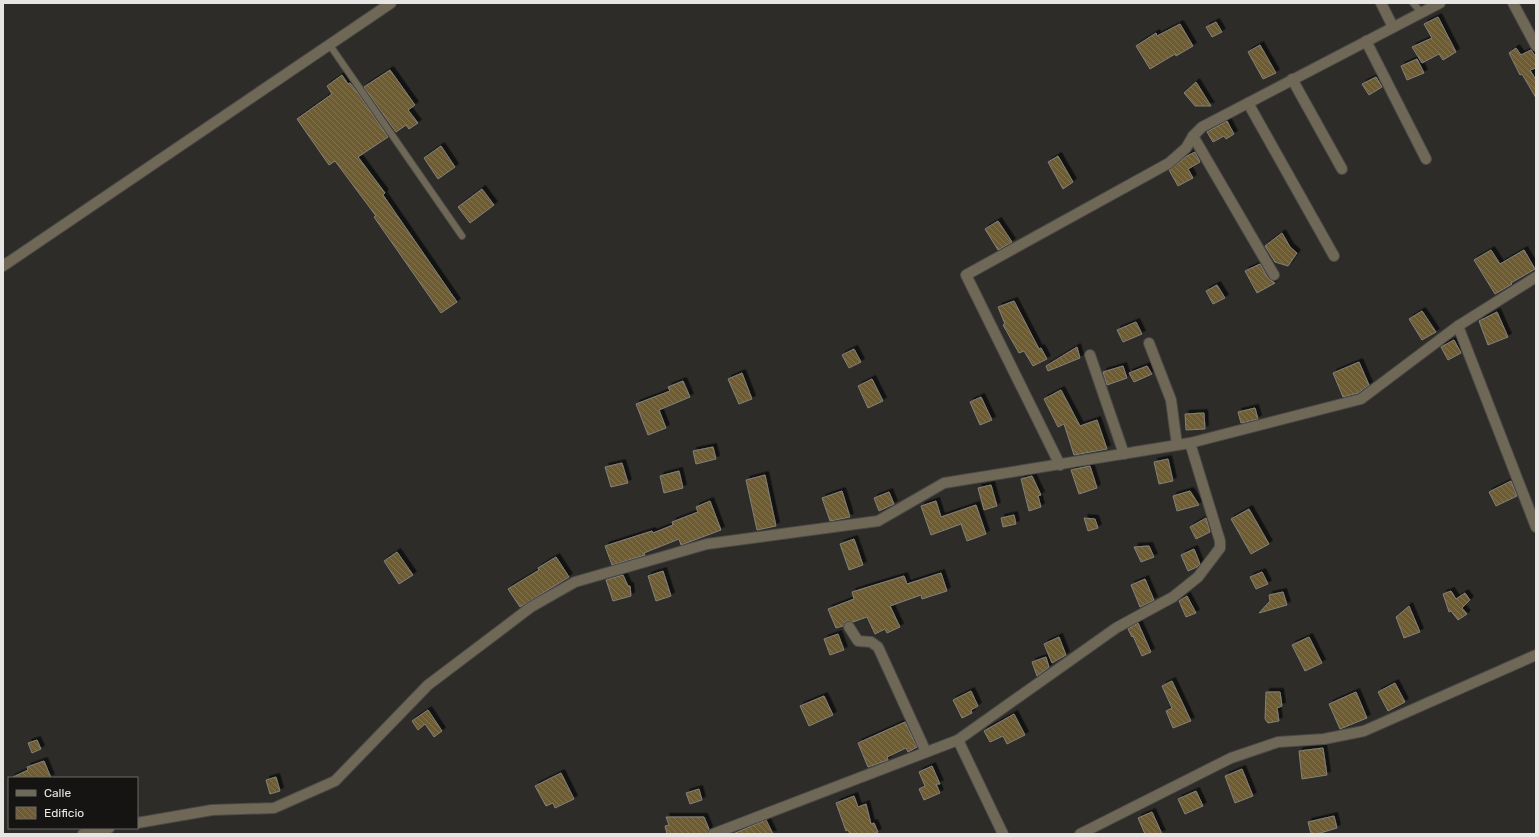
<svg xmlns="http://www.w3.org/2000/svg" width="1539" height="837" font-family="Rubik,sans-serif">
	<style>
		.building { fill: url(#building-back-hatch); stroke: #82817d; filter: url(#shadow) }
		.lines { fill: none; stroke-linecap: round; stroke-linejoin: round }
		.lane-casing { stroke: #4b4a47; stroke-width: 8 }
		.street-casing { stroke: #4b4a47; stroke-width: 12 }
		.lane { stroke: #706857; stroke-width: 6 }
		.street { stroke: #706857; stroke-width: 10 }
	</style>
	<defs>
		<pattern id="building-back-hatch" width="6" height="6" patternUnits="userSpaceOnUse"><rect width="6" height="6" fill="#6e5b33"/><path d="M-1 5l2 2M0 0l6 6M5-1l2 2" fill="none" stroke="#837350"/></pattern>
		<filter id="shadow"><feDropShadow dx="3.5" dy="-3.5" stdDeviation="0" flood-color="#0009"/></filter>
	</defs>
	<rect width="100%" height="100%" fill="#2d2c29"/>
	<g class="building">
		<polygon points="1438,17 1456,52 1443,60 1439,54 1422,63 1412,47 1432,38 1424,24"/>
		<polygon points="1216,22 1222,32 1212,37 1206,27"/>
		<polygon points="1180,24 1193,46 1176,56 1175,54 1150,69 1136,46 1156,33 1157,36"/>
		<polygon points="1260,45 1276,73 1263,79 1248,52"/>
		<polygon points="1516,48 1521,55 1531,50 1536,57 1536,68 1530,70 1536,80 1536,98 1522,74 1520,75 1509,53"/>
		<polygon points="1417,59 1424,73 1407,80 1401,66"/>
		<polygon points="390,70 415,105 408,110 418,123 409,129 406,125 396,132 364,87"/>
		<polygon points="342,75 348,84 350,83 357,92 388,137 358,157 385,193 383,195 457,302 441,313 374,217 376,216 335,161 329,165 297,119 332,94 327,86"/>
		<polygon points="1376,77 1382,87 1369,95 1362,84"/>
		<polygon points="1196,82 1211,106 1195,106 1184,93"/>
		<polygon points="1227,121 1234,134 1226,139 1224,136 1213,142 1207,132"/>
		<polygon points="441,146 455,167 438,179 424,158"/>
		<polygon points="1195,152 1200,162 1188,169 1193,178 1178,186 1169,170 1187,156"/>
		<polygon points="1058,156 1073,182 1063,189 1048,162"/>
		<polygon points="482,189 494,205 470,223 458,207"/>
		<polygon points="998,221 1012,242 998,250 985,229"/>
		<polygon points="1282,233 1290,247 1297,253 1288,266 1275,262 1265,246"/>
		<polygon points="1491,250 1500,264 1524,250 1535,269 1511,283 1512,284 1495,294 1474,260"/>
		<polygon points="1260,264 1268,278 1275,283 1257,293 1245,271"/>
		<polygon points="1217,285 1225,298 1213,304 1206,291"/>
		<polygon points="1014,301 1039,349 1041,348 1047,359 1033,366 1024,351 1019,353 1003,325 1005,324 998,307"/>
		<polygon points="1422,311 1436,332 1422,340 1409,319"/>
		<polygon points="1497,312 1508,337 1488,345 1479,321"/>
		<polygon points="1136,322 1142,334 1123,342 1117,330"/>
		<polygon points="1454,340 1461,353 1448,360 1441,347"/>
		<polygon points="1077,347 1080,358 1048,371 1046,366"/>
		<polygon points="854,349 861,362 849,368 842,355"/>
		<polygon points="1359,362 1369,385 1358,393 1343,397 1333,373"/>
		<polygon points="1123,366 1127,378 1107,385 1103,372"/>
		<polygon points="1147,366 1152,374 1134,382 1129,373"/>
		<polygon points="742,373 752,399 739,404 728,379"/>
		<polygon points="872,379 883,401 868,408 858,386"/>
		<polygon points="683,381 690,397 659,410 666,428 648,435 636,404 670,391 668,387"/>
		<polygon points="1061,390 1080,426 1097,420 1107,449 1074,455 1064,424 1058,427 1044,399"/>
		<polygon points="981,397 992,420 980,425 970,402"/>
		<polygon points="1255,408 1258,419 1241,423 1238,412"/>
		<polygon points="1204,413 1205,429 1186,430 1185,414"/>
		<polygon points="713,447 716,459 696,464 693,451"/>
		<polygon points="1168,459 1173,481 1159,484 1154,462"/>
		<polygon points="622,463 628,483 611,487 605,467"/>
		<polygon points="1090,466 1097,488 1079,494 1071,470"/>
		<polygon points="679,471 683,488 664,493 660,476"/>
		<polygon points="765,475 776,526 757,530 746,480"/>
		<polygon points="1032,476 1041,495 1038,496 1041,507 1029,511 1021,479"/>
		<polygon points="1511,481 1517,496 1496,506 1489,492"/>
		<polygon points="991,485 997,506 984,510 978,488"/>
		<polygon points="842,491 850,517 830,521 822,498"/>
		<polygon points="1190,491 1199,505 1177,511 1173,496"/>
		<polygon points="889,492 894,504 879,511 874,498"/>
		<polygon points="710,501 721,530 681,545 679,539 644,553 645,555 612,565 605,546 652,531 653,533 673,525 672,522 698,512 696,507"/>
		<polygon points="936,501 941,517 976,505 986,534 967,541 961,524 931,535 921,506"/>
		<polygon points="1249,509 1269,544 1251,554 1231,519"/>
		<polygon points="1014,515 1016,524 1003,527 1001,518"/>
		<polygon points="1084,518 1095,519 1098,528 1088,531"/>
		<polygon points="1206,518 1210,532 1196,539 1190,527"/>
		<polygon points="854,539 863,565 849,570 840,544"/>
		<polygon points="1149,546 1154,557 1141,562 1134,547"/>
		<polygon points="1194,549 1200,564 1197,567 1188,571 1181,555"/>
		<polygon points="397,552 413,575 399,584 384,561"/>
		<polygon points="556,557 569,577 520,607 508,589 539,570 538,568"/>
		<polygon points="663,571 671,596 656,601 648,576"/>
		<polygon points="1262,572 1268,584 1256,589 1250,577"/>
		<polygon points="941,573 947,591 922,599 921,595 890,606 900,627 887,633 885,629 875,634 867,617 853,622 846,621 843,626 836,628 828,609 854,599 852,592 904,576 907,584"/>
		<polygon points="623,575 628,586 630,586 631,596 613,601 606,580"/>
		<polygon points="1145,579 1154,600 1140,607 1131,585"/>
		<polygon points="1451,591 1456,599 1465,593 1470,600 1462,608 1467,614 1458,620 1451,611 1449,612 1443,594"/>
		<polygon points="1283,592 1287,605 1259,613 1270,601 1269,595"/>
		<polygon points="1187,596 1196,613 1186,617 1179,601"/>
		<polygon points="1409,606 1420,632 1404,638 1396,617"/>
		<polygon points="1138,623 1151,652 1142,656 1133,636 1132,637 1128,629"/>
		<polygon points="838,634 844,650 830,655 824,639"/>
		<polygon points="1059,637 1066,655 1052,663 1044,644"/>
		<polygon points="1309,637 1322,663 1305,671 1292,645"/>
		<polygon points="1046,657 1049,667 1037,676 1032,662"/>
		<polygon points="1172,681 1191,721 1173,728 1166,711 1172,708 1162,686"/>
		<polygon points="1395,683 1405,702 1388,711 1378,692"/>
		<polygon points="971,691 978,706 971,710 972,713 962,718 953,700"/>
		<polygon points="1266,692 1280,692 1282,706 1277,708 1279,721 1268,723 1265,719"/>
		<polygon points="1356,692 1367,718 1340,729 1329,704"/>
		<polygon points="824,696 833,715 809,726 800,706"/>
		<polygon points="428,710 442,731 434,737 425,724 418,730 412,721"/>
		<polygon points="1014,714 1025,735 1007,744 1003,736 990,742 984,731"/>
		<polygon points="905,722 917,747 908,752 906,748 887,757 888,760 868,767 858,743"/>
		<polygon points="37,740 41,749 32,753 28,743"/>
		<polygon points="1323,748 1327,775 1302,779 1299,751"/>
		<polygon points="44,761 51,778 11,778 28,770 27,767"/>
		<polygon points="932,766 940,784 936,784 940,793 924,800 919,789 925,786 919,772"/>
		<polygon points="1242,769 1253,796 1235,803 1225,776"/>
		<polygon points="561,773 574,799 555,808 553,803 546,806 535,786"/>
		<polygon points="276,777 280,791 270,794 266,780"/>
		<polygon points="699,789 702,800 690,804 686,793"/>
		<polygon points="1196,791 1203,806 1185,814 1178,799"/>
		<polygon points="854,796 858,807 866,804 871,824 874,823 878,832 874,834 850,834 848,830 846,831 836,803"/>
		<polygon points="1152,812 1162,834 1145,834 1138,818"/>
		<polygon points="1334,816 1337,828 1317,834 1311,834 1308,822"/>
		<polygon points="666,817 704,817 709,829 707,834 667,834 665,826 669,825"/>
		<polygon points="766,820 773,834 733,834 740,831"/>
	</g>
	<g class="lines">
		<g class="lane-casing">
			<g id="lane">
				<polyline points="1413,3 1421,12"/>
				<polyline points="329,44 462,236"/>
			</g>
		</g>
		<g class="street-casing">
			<g id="street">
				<polyline points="1381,3 1393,27"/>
				<polyline points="1513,3 1536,46"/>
				<polyline points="1366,41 1426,159"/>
				<polyline points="1292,79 1342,169"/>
				<polyline points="1248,103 1334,256"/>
				<polyline points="1193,136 1274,275"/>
				<polyline points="3,266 391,3"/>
				<polyline points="1458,326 1536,527"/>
				<polyline points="1149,343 1171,400 1177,445"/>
				<polyline points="1090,355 1124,454"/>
				<polyline points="1060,465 966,275 1169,163 1186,148 1193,136 1202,127 1440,3"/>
				<polyline points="849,627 858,641 871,642 878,647 926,752"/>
				<polyline points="958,740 1003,834"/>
				<polyline points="137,823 212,810 274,808 335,781 428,685 531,607 575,582 707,544 878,521 944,483 1190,443 1361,399 1458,326 1536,277"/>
				<polyline points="83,834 109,828"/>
				<polyline points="713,834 958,740 1116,628 1173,597 1198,577 1220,548 1220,541 1190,443"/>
				<polyline points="1080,834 1231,758 1278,742 1324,739 1364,731 1536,655"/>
			</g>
		</g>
		<use href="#lane" class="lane"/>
		<use href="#street" class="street"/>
	</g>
	<rect width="1539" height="837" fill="none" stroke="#e7e6e4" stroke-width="8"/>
	<rect x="8" y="777" width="130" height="52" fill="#151413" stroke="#696867"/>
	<rect x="16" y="790" width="20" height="6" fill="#706857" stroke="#696867"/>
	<text x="44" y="797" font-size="12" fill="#e7e6e4">Calle</text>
	<rect x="16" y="807" width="20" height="12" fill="url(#building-back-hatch)" stroke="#696867"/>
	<text x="44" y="817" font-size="12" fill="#e7e6e4">Edificio</text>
</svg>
